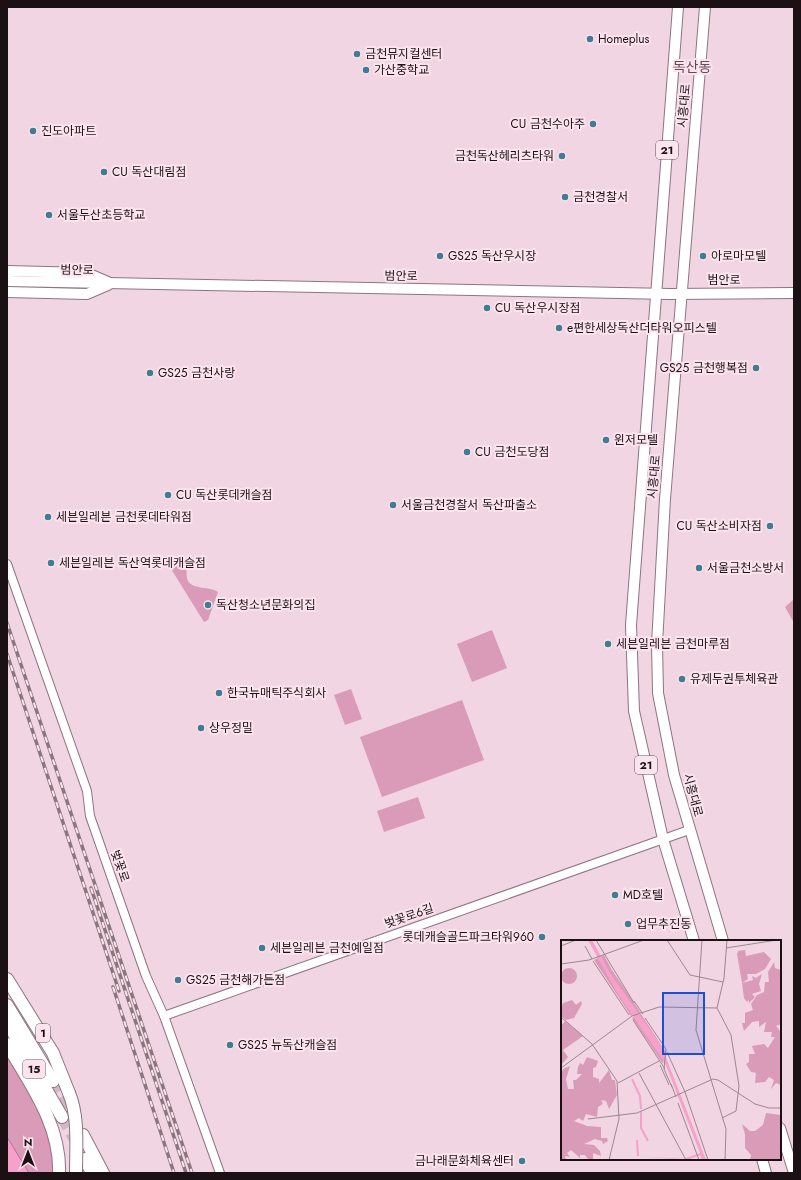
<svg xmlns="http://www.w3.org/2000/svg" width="801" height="1180" font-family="Jost,'Noto Sans KR',sans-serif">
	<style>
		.green { fill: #d99bb8 }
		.water { fill: #f6a0ca; stroke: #b47594 }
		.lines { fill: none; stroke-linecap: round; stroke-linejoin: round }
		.highway-tunnel { stroke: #d2b8c3; stroke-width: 12; stroke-dasharray: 12 6; stroke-linecap: butt }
		.minor-casing { stroke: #8e7480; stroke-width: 10 }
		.major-casing { stroke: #8e7480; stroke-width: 12 }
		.highway-casing { stroke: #8e7480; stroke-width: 14 }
		.minor { stroke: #fff; stroke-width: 8 }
		.major { stroke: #fff; stroke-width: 10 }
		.highway { stroke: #fff; stroke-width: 12 }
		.rail-casing { stroke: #8a767e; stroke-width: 3.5 }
		.rail { stroke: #fce4ee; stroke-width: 2; stroke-dasharray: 6; stroke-linecap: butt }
		.highway-bridge-casing { stroke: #8e7480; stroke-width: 14; stroke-linecap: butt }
		.highway-bridge { stroke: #fff; stroke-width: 12 }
		.poi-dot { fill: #407c93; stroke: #fce4ee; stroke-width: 1.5 }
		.labels { text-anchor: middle; stroke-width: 4; stroke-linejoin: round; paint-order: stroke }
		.shield { fill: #fce4ee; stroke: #5e5056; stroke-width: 1 }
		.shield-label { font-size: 11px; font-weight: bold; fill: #1b1115 }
		.poi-label { font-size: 12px; fill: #1b1115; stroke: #fce4ee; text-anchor: start }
		.street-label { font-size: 12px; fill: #1b1115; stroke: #fce4ee }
		.quarter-label { font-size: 14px; fill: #644b57; stroke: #fce4ee }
		.inset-river { fill: none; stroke: #f6a0ca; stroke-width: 2 }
		.inset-road { fill: none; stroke: #9c8790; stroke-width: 1 }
		.view { fill: #1d4ed8; fill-opacity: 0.15; stroke: #1d4ed8; stroke-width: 2 }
		.inset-edge { fill: none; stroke: #1b1115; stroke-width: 2 }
	</style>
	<rect width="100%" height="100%" fill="#f2d5e2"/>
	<g class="green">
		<path d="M168,564L180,565L186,568C187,573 186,577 188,581C193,590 210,586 218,592L208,620L204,622Z"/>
		<polygon points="794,599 794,623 785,607"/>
		<polygon points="492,630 507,668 472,682 457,644"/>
		<polygon points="351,689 362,719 345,725 334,695"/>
		<polygon points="462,700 484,760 382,797 360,737"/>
		<polygon points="418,797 425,818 384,832 377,811"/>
		<polygon points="7,1054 46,1122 53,1146 54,1173 7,1173"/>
	</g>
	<polygon class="water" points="7,1137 29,1173 7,1173"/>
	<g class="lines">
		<g class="highway-tunnel">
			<polyline points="53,1081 75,1120"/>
			<polyline points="62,1117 78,1145"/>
		</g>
		<g class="minor-casing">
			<g id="minor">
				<polyline points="7,564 87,791 90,816 146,976 164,1016 220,1173"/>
				<polyline points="164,1016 689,830"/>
			</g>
		</g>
		<g class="major-casing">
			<g id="major">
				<polyline points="678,7 631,625 634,711 663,839 694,941"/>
				<polyline points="705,7 665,499 657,644 658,693 674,775 723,941"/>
				<polyline points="7,271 87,273 108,282"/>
				<polyline points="7,281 670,294 794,293"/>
				<polyline points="7,292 87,294 108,285"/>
				<polyline points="780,1128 794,1173"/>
				<polyline points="762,1159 766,1173"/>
			</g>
		</g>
		<g class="highway-casing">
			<g id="highway">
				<polyline points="7,979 53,1053 69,1093"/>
				<polyline points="7,1005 53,1081"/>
				<polyline points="7,1022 62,1117"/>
				<path d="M7,1044C30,1084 61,1125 59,1173"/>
				<polyline points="83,1135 103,1173"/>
				<polyline points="85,1159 92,1173"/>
			</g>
		</g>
		<use href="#minor" class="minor"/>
		<use href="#major" class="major"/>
		<use href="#highway" class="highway"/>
		<g class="rail-casing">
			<g id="rail">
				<polyline points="7,623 192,1173"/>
				<polyline points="7,654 119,991"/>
				<polyline points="91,888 186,1173"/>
				<polyline points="113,987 174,1173"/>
			</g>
		</g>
		<use href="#rail" class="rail"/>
		<g class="highway-bridge-casing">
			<path id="highway-bridge" d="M69,1093C79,1117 76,1147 76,1173"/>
		</g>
		<use href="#highway-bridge" class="highway-bridge"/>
	</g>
	<g class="poi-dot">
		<circle cx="590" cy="39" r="4"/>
		<circle cx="357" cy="54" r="4"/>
		<circle cx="366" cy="70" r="4"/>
		<circle cx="593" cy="124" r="4"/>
		<circle cx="33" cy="131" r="4"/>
		<circle cx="562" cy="156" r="4"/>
		<circle cx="104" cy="172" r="4"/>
		<circle cx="565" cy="197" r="4"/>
		<circle cx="49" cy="215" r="4"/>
		<circle cx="440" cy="256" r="4"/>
		<circle cx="703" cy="256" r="4"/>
		<circle cx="487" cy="308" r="4"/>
		<circle cx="559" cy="328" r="4"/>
		<circle cx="756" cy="368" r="4"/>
		<circle cx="150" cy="373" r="4"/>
		<circle cx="606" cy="440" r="4"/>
		<circle cx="467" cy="452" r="4"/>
		<circle cx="168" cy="495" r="4"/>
		<circle cx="393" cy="505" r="4"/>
		<circle cx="48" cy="517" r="4"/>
		<circle cx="770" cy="526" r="4"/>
		<circle cx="51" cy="563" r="4"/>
		<circle cx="699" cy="568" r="4"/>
		<circle cx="208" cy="605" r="4"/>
		<circle cx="608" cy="644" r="4"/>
		<circle cx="682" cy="679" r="4"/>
		<circle cx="219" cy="693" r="4"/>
		<circle cx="201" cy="728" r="4"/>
		<circle cx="615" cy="895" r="4"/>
		<circle cx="628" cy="924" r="4"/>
		<circle cx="542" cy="937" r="4"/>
		<circle cx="262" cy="948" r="4"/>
		<circle cx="178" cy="980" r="4"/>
		<circle cx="230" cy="1045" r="4"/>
		<circle cx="522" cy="1161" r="4"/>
	</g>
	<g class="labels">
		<g class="shield">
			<rect x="656" y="141" width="22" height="18" rx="3"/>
			<rect x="635" y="756" width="22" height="18" rx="3"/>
			<rect x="36" y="1024" width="14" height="18" rx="3"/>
			<rect x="23" y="1060" width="22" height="18" rx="3"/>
		</g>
		<g class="shield-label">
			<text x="667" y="154">21</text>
			<text x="646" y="769">21</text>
			<text x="43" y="1037">1</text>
			<text x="34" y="1073">15</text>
		</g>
		<g class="poi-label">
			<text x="598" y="43">Homeplus</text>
			<text x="365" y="58">금천뮤지컬센터</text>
			<text x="374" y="74">가산중학교</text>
			<text x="585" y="128" text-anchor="end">CU 금천수아주</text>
			<text x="41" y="135">진도아파트</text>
			<text x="554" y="160" text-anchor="end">금천독산헤리츠타워</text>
			<text x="112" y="176">CU 독산대림점</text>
			<text x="573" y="201">금천경찰서</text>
			<text x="57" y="219">서울두산초등학교</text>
			<text x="448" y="260">GS25 독산우시장</text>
			<text x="711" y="260">아로마모텔</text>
			<text x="495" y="312">CU 독산우시장점</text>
			<text x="567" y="332">e편한세상독산더타워오피스텔</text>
			<text x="748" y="372" text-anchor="end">GS25 금천행복점</text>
			<text x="158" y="377">GS25 금천사랑</text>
			<text x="614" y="444">윈저모텔</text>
			<text x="475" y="456">CU 금천도당점</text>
			<text x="176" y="499">CU 독산롯데캐슬점</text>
			<text x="401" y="509">서울금천경찰서 독산파출소</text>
			<text x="56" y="521">세븐일레븐 금천롯데타워점</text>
			<text x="762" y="530" text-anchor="end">CU 독산소비자점</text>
			<text x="59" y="567">세븐일레븐 독산역롯데캐슬점</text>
			<text x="707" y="572">서울금천소방서</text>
			<text x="216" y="609">독산청소년문화의집</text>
			<text x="616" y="648">세븐일레븐 금천마루점</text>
			<text x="690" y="683">유제두권투체육관</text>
			<text x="227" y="697">한국뉴매틱주식회사</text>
			<text x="209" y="732">상우정밀</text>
			<text x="623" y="899">MD호텔</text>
			<text x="636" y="928">업무추진동</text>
			<text x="534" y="941" text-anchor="end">롯데캐슬골드파크타워960</text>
			<text x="270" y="952">세븐일레븐 금천예일점</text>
			<text x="186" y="984">GS25 금천해가든점</text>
			<text x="238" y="1049">GS25 뉴독산캐슬점</text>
			<text x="514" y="1165" text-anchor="end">금나래문화체육센터</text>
		</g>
		<g class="street-label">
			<text transform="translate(684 106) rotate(-85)" y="4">시흥대로</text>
			<text transform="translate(77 270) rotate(1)" y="4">범안로</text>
			<text transform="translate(401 276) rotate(1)" y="4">범안로</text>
			<text x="724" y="284">범안로</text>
			<text transform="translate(654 477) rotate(-85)" y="4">시흥대로</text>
			<text transform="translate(693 795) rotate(75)" y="4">시흥대로</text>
			<text transform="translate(120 866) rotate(71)" y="4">벚꽃로</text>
			<text transform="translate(409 916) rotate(-19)" y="4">벚꽃로6길</text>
		</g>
		<g class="quarter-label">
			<text x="692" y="72">독산동</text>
		</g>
	</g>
	<g transform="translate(561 940)">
		<rect width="220" height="220" fill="#f2d5e2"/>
		<path d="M184,10L185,16L203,12L210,19L204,29L195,34H186L187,39L181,43L176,14L177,11ZM43,15L51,30L80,73L70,76L33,20ZM213,22L214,28L220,30V84L215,86L220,92V145L215,143L210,149L213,140L208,137L204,142L194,143L195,133L190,132L185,124L188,122V114H194L191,106L203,104L207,108L214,97H210L211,92H203L205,82L198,87V81L191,82L183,91L181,83H184V73L192,70L190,64L196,55L203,52L204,42H208L207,32ZM0 36a8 8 0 1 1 16 0a8 8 0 1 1-16 0ZM201,34L198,44L200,51L191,54L194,57L188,63V60L186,62L183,58L181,43L192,40L191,36L195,38ZM11,60L15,65L20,61L21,64L13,78L5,80L0,76V69L2,63ZM80,74L104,111L102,124L71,78ZM4,81L22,96L2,110L7,117L1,124L0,86ZM26,117L37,121L35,127L32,128V137L38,139V143L48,130L51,140H54L56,155L48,169L45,161L40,160L42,164L37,167L36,177L25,174L22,181L18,178L13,181L26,186L40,187V198H46L47,201L42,204L41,201L34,199L23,204L33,205L39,211L40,216L32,213V219H27L24,215H19V218L10,210L6,213L9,217L4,216L5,220H0V134L2,129L9,126L5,139L7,149H13L12,140H15L21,134H16L17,127L19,123L22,125ZM205,173L220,175V220H189L190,215L184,208V194L181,184L189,191H194L202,185Z" fill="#d99bb8"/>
		<path d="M27,0H31L49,33L100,105L145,220H141L139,215L126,220L74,216L123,219L139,213L104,123L56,53Z" fill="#f6a0ca"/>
		<path class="inset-river" d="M71,139L79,156L80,169M80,172V188L87,201M76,200L77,216"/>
		<path class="inset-road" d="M35,0L73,63M106,0L129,35L162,42M141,0L135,90L165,189L164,220M0,6L15,0M24,6L31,19M165,8L216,0M32,21L68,75M0,24L28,20L83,0M73,61L82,74M0,77L31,104L56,141L58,179L48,220M84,78L105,109L103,129L111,147M72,80L104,129M106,112L124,152L147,220M99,125L108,145M0,128L71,76L98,67L156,68M78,133L125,220M57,143L98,121M110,144L115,157M117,163L138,220M161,178L175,171L178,146L170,95L156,68L163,38L166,0M27,179L76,173L152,139L157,140L194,164L208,168H220"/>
		<path class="view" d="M102,53H143V114H102Z"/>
		<rect width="220" height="220" class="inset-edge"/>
	</g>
	<rect width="801" height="1180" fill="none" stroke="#1b1115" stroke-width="16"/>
	<g transform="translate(28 1152)" stroke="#fce4ee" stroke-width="3" paint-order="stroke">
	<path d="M0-3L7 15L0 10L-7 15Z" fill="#1b1115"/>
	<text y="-6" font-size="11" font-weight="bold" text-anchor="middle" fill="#1b1115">N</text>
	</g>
</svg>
